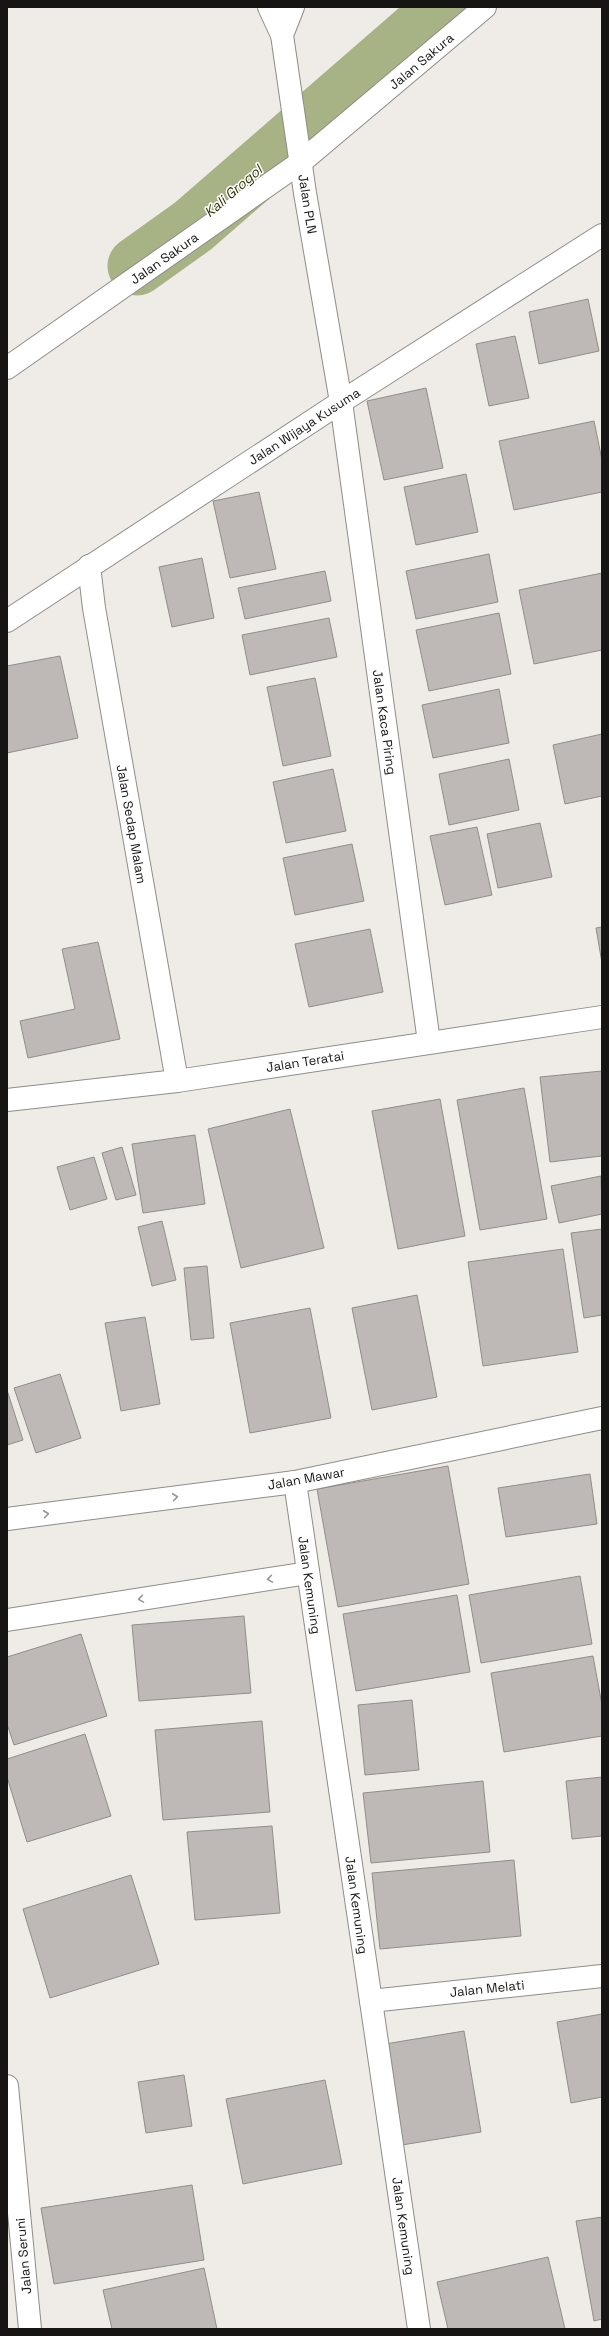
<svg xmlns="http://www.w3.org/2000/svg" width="609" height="2336" font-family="'Space Grotesk',sans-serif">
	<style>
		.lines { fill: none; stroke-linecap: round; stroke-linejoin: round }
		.river { stroke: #a7b285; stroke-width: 59 }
		.building { fill: #beb9b6; stroke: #918d89 }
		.minor-casing { stroke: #8f8d88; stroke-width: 24 }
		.tertiary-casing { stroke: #8f8d88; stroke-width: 24 }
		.minor { stroke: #fff; stroke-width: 22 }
		.tertiary { stroke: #fff; stroke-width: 22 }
		.oneway { stroke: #969695 }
		.labels { text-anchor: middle; stroke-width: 3; stroke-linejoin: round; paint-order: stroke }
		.street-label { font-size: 13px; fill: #161514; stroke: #fff }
		.water-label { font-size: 14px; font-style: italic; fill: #2e3701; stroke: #fff }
	</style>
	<rect width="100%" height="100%" fill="#efece7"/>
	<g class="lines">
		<polyline class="river" points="137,266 193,226 445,7"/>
	</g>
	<g class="building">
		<polygon points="588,299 599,351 539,364 529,312"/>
		<polygon points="515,336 529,398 489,406 476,344"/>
		<polygon points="426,388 443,468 384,480 367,401"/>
		<polygon points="594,421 602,460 602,492 514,510 499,441"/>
		<polygon points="466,474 478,532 416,545 404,487"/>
		<polygon points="259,492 276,569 230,578 213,501"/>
		<polygon points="489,554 498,602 416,619 406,571"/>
		<polygon points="202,558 214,618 172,627 159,567"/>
		<polygon points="325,571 331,601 245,619 238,588"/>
		<polygon points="602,573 602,650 534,664 519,590"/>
		<polygon points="499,613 511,674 429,691 416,630"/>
		<polygon points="329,618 337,657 250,675 242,635"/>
		<polygon points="60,656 78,738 7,753 7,666"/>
		<polygon points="315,678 331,756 283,766 267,687"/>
		<polygon points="499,689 509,743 433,758 422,705"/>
		<polygon points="602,734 602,796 565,804 553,745"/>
		<polygon points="509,759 519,810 449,825 439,774"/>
		<polygon points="333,769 346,831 286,843 273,782"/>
		<polygon points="540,823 552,877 498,888 487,834"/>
		<polygon points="477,827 492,895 445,905 430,836"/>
		<polygon points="352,844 364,901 295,915 283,858"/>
		<polygon points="602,927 602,963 596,928"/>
		<polygon points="370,929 383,992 309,1007 295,944"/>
		<polygon points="98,942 120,1039 28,1058 20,1021 75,1009 62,949"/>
		<polygon points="602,1071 602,1156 550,1162 540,1077"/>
		<polygon points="524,1088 547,1219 480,1230 457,1100"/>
		<polygon points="440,1099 465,1236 398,1249 372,1111"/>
		<polygon points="290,1109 324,1248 241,1268 208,1129"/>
		<polygon points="195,1135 205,1204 143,1213 132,1144"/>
		<polygon points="122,1147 136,1195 116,1200 102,1153"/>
		<polygon points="94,1157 107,1199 70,1210 57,1167"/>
		<polygon points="601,1176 602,1214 559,1223 551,1186"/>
		<polygon points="162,1221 176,1280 152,1286 138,1227"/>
		<polygon points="602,1229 602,1315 584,1318 571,1233"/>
		<polygon points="563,1249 578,1352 483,1366 468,1262"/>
		<polygon points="207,1266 214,1338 191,1340 184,1268"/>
		<polygon points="417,1295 437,1397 372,1410 352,1308"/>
		<polygon points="310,1308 331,1418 250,1433 230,1323"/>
		<polygon points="145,1317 160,1404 121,1411 105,1323"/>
		<polygon points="60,1374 81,1438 36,1453 14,1388"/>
		<polygon points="7,1390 23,1440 7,1445"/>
		<polygon points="448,1466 469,1584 338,1607 317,1489"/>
		<polygon points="590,1474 597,1524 506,1537 498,1488"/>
		<polygon points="580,1576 592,1644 481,1663 469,1595"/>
		<polygon points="457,1595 470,1672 356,1691 343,1614"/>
		<polygon points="244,1616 251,1693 139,1701 132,1625"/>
		<polygon points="81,1634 107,1716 14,1745 7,1724 7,1657"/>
		<polygon points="593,1656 602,1705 602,1736 504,1752 491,1673"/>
		<polygon points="412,1700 419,1770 365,1775 358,1705"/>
		<polygon points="262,1721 270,1812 163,1820 155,1730"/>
		<polygon points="85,1734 111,1816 27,1842 7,1777 7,1759"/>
		<polygon points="602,1777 602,1836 572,1839 566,1781"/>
		<polygon points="483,1781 490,1852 371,1863 363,1793"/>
		<polygon points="272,1826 280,1913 195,1920 187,1832"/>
		<polygon points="514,1860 521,1936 380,1949 372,1873"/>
		<polygon points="131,1875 159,1964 50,1998 23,1909"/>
		<polygon points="602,2014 602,2097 571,2103 557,2022"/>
		<polygon points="464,2031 481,2132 402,2145 385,2044"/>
		<polygon points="184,2075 192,2126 146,2133 138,2082"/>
		<polygon points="325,2080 342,2164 243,2184 226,2099"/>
		<polygon points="192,2185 204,2260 54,2284 41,2208"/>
		<polygon points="602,2217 602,2319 594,2321 576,2221"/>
		<polygon points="548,2257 565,2329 448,2329 437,2282"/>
		<polygon points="204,2268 217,2329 112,2329 103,2290"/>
	</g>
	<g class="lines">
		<g class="minor-casing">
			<g id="minor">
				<polyline points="269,7 282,35"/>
				<polyline points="7,368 301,162 485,7"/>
				<polyline points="89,566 94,608 177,1081"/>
				<polyline points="7,621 341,402 429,1042"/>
				<polyline points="7,1100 177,1081 602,1017"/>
				<polyline points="295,1482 419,2329"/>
				<polyline points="7,1519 295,1482 602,1418"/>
				<polyline points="7,1620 308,1573"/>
				<polyline points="371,2001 602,1976"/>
				<polyline points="7,2086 30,2329"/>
			</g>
		</g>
		<g class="tertiary-casing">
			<polyline id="tertiary" points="293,7 282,35 305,193 341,402 602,235"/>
		</g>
		<use href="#minor" class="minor"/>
		<use href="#tertiary" class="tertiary"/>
	</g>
	<defs><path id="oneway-chevron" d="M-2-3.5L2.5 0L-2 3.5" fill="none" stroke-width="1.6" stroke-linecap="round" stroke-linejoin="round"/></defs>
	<g class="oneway">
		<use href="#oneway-chevron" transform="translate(175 1497) rotate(-7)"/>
		<use href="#oneway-chevron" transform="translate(46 1514) rotate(-7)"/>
		<use href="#oneway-chevron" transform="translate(270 1579) rotate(171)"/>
		<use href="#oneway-chevron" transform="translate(141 1599) rotate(171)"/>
	</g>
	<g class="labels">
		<g class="street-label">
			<text transform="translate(421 61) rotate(-40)" y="5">Jalan Sakura</text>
			<text transform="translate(308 204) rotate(81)" y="5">Jalan PLN</text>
			<text transform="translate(164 258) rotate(-35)" y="5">Jalan Sakura</text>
			<text transform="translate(304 426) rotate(-33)" y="5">Jalan Wijaya Kusuma</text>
			<text transform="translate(385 722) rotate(82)" y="5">Jalan Kaca Piring</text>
			<text transform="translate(132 824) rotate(80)" y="5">Jalan Sedap Malam</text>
			<text transform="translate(305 1061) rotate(-9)" y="5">Jalan Teratai</text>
			<text transform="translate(306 1478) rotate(-10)" y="5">Jalan Mawar</text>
			<text transform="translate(310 1585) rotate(82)" y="5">Jalan Kemuning</text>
			<text transform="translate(357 1905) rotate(82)" y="5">Jalan Kemuning</text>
			<text transform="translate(487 1988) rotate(-6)" y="5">Jalan Melati</text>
			<text transform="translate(404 2226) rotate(82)" y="5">Jalan Kemuning</text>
			<text transform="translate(23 2256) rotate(-95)" y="5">Jalan Seruni</text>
		</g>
		<g class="water-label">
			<text transform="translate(233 191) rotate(-41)" y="5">Kali Grogol</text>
		</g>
	</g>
	<rect width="609" height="2336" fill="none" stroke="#161514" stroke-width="16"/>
</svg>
